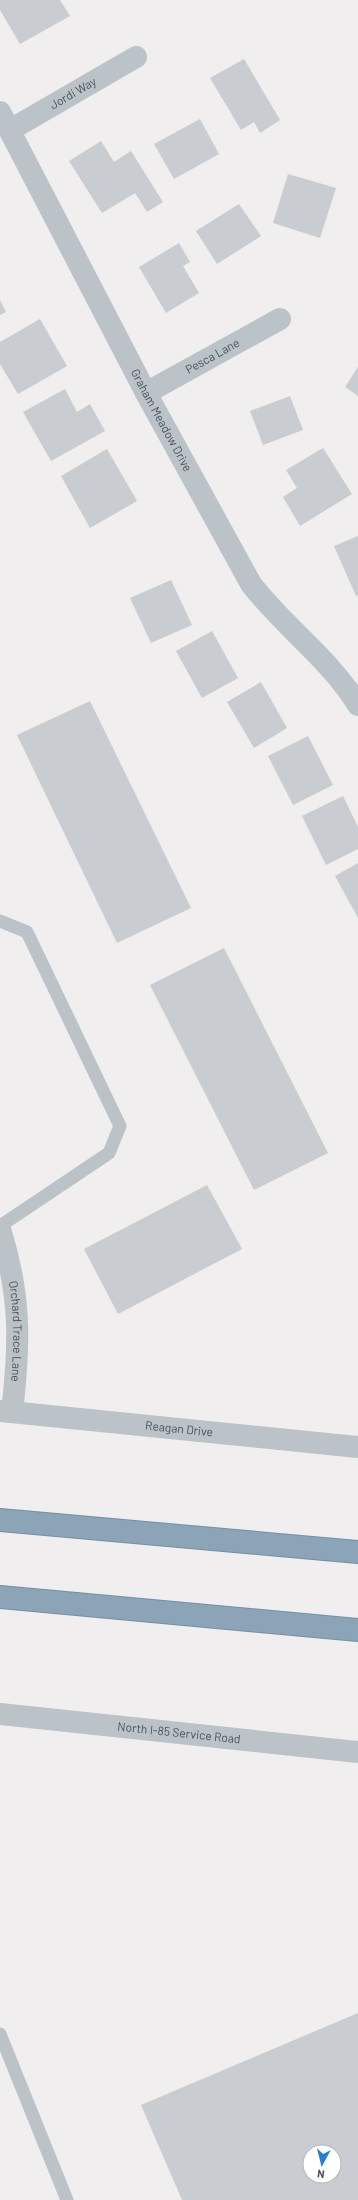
<svg xmlns="http://www.w3.org/2000/svg" width="358" height="2200" font-family="Barlow,sans-serif">
	<style>
		.building { fill: #c9ccd0; fill-rule: evenodd }
		.lines { fill: none; stroke-linecap: round; stroke-linejoin: round }
		.motorway-casing { stroke: #768fa4; stroke-width: 24 }
		.service { stroke: #bbc3c9; stroke-width: 13 }
		.minor { stroke: #bbc3c9; stroke-width: 22 }
		.tertiary { stroke: #bbc3c9; stroke-width: 22 }
		.motorway { stroke: #8ba4b8; stroke-width: 22 }
		.labels { text-anchor: middle; stroke-width: 4; stroke-linejoin: round; paint-order: stroke }
		.street-label { font-size: 12px; fill: #485359; stroke: #fff }
	</style>
	<rect width="100%" height="100%" fill="#f0eeee"/>
	<g class="building">
		<polygon points="0,0 60,0 70,16 20,44 0,10"/>
		<polygon points="244,59 280,120 260,133 254,122 241,130 210,78"/>
		<polygon points="200,119 219,154 174,179 154,144"/>
		<polygon points="101,141 114,162 131,151 163,202 147,212 135,193 102,213 69,161"/>
		<polygon points="288,174 336,188 320,238 273,223"/>
		<polygon points="239,204 261,236 217,264 196,231"/>
		<polygon points="179,243 190,262 183,266 199,293 166,313 139,267"/>
		<polygon points="0,300 6,312 0,315"/>
		<polygon points="40,319 67,366 18,394 0,364 0,342"/>
		<polygon points="358,367 358,396 345,387"/>
		<polygon points="65,389 77,412 90,404 105,431 51,461 23,412"/>
		<polygon points="290,396 303,430 263,445 250,411"/>
		<polygon points="323,448 352,494 300,526 283,497 297,488 286,470"/>
		<polygon points="107,449 137,501 90,528 61,476"/>
		<polygon points="358,536 358,595 356,596 334,546"/>
		<polygon points="171,580 192,625 151,643 130,598"/>
		<polygon points="212,631 238,678 202,698 176,651"/>
		<polygon points="261,682 287,728 254,748 227,702"/>
		<polygon points="90,701 191,908 117,943 17,735"/>
		<polygon points="308,736 333,785 293,805 268,756"/>
		<polygon points="343,796 358,827 358,849 326,865 302,816"/>
		<polygon points="358,863 358,918 335,876"/>
		<polygon points="224,948 328,1153 254,1190 150,985"/>
		<polygon points="207,1185 242,1249 118,1314 84,1249"/>
		<path d="M358,2013V2200H182L141,2105ZM310,2152H334V2176H310Z"/>
	</g>
	<g class="lines">
		<g class="motorway-casing">
			<g id="motorway">
				<polyline points="0,1520 358,1552"/>
				<polyline points="0,1597 358,1630"/>
			</g>
		</g>
		<g class="service">
			<polyline points="0,921 27,932 120,1126 109,1153 0,1226"/>
			<polyline points="0,2034 67,2200"/>
		</g>
		<g class="minor">
			<path id="s1" d="M0,112L146,393L251,584C284,627 329,658 358,705"/>
			<path id="s2" d="M10,130L136,57"/>
			<path id="s3" d="M146,393L280,319"/>
			<path id="s4" d="M0,1229C21,1296 20,1343 12,1412"/>
			<path id="s5" d="M0,1714L358,1752"/>
		</g>
		<path class="tertiary" id="s6" d="M0,1411L358,1447"/>
		<use href="#motorway" class="motorway"/>
	</g>
	<g class="labels">
		<g class="street-label">
			<text dy="4" stroke="none"><textPath href="#s2" startOffset="73">Jordi Way</textPath></text>
			<text dy="4" stroke="none"><textPath href="#s3" startOffset="76">Pesca Lane</textPath></text>
			<text dy="4" stroke="none"><textPath href="#s1" startOffset="348">Graham Meadow Drive</textPath></text>
			<text dy="4" stroke="none"><textPath href="#s4" startOffset="104">Orchard Trace Lane</textPath></text>
			<text dy="4" stroke="none"><textPath href="#s6" startOffset="180">Reagan Drive</textPath></text>
			<text dy="4" stroke="none"><textPath href="#s5" startOffset="180">North I-85 Service Road</textPath></text>
		</g>
	</g>
	<g transform="translate(322 2164) rotate(187)"><circle r="19" fill="#ffffff" stroke="#b6babd"/>
	<path d="M0-3L7 15L0 10L-7 15Z" fill="#2b7ecd"/>
	<text y="-6" font-size="11" font-weight="bold" text-anchor="middle" fill="#485359">N</text>
	</g>
</svg>
